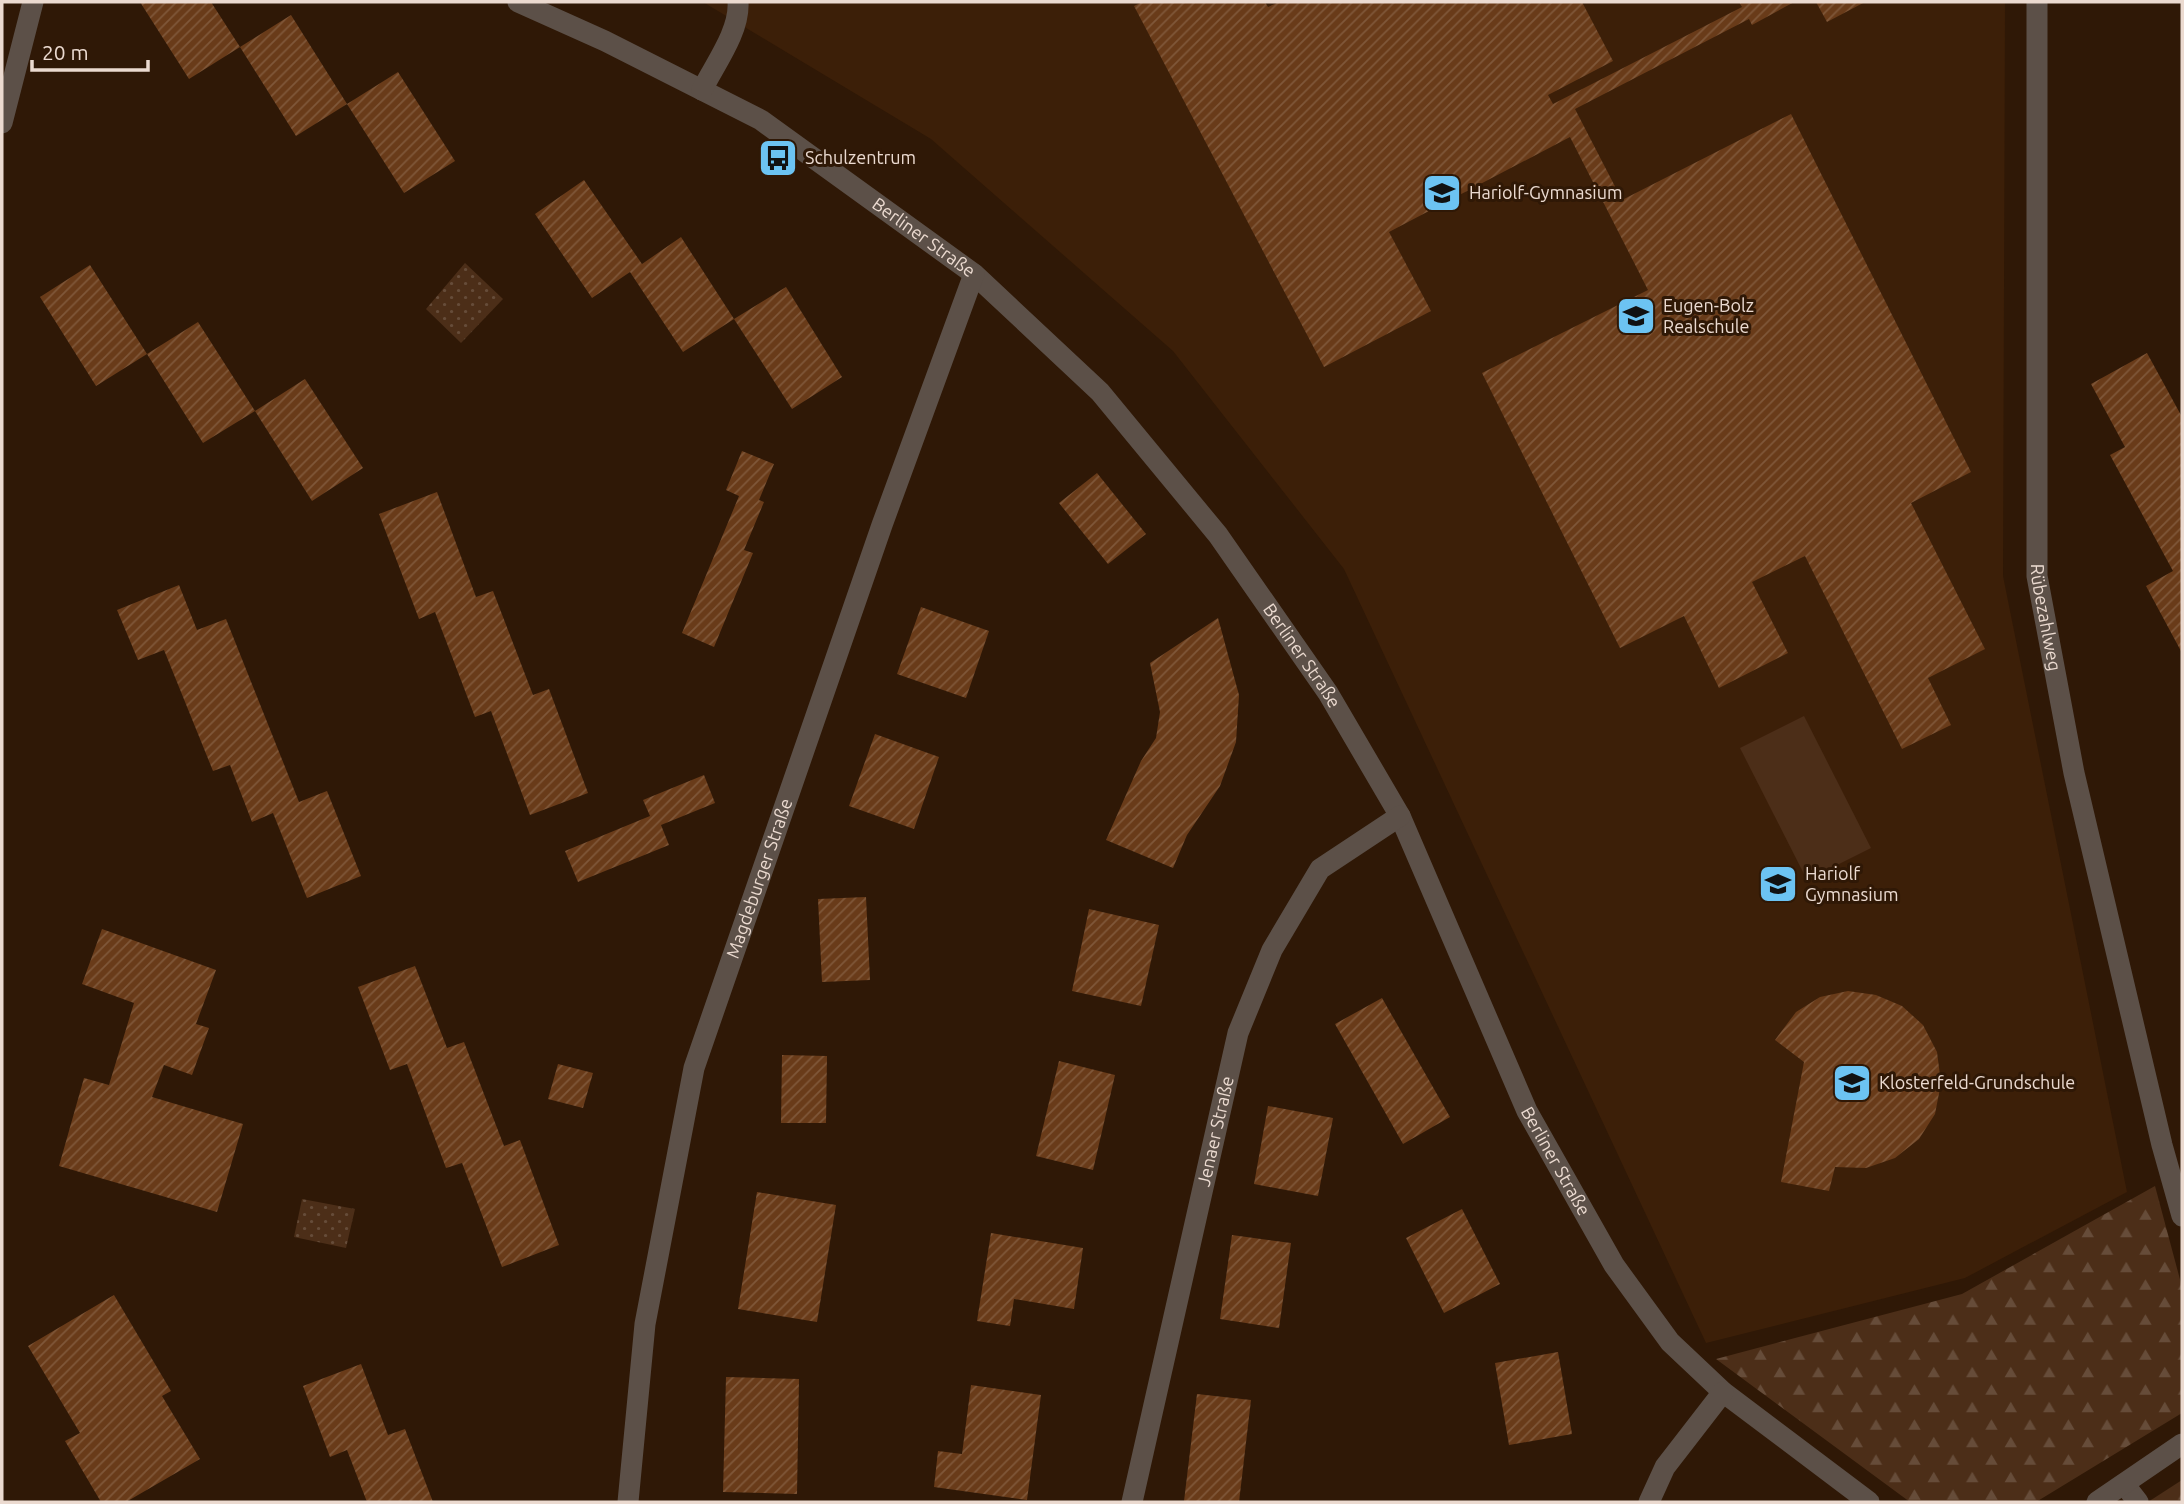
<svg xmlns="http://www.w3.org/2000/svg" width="2184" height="1504" font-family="Ubuntu,sans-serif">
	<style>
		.built { fill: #3c1f08 }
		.green { fill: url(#green-dots) }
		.forest { fill: url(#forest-firs) }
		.pitch { fill: #4c2e18 }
		.building { fill: url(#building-hatch) }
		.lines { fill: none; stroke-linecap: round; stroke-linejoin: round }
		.minor { stroke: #5c5048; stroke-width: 21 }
		.labels { text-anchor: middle; stroke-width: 6; stroke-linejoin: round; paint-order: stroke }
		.poi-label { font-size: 18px; fill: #ebdad0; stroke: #2f1806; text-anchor: start }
		.street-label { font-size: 18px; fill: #ebdad0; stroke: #2f1806 }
	</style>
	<defs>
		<pattern id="green-dots" width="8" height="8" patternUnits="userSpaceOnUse" patternTransform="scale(1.75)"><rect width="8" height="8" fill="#4c2e18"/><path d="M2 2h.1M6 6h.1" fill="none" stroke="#664c39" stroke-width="1.8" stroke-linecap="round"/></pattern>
		<pattern id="forest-firs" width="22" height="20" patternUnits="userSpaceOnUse" patternTransform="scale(1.75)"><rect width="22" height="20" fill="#4c2e18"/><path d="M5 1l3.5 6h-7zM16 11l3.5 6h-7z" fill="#664c39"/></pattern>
		<pattern id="building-hatch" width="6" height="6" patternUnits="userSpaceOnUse" patternTransform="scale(1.75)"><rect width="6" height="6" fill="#693b19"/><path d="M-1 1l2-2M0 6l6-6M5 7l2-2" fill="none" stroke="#7f5739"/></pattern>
	</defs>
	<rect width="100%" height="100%" fill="#2f1806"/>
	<polygon class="built" points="703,2 2005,2 2003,576 2127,1192 1965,1278 1706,1343 1344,569 1173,351 931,139"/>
	<g class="green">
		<polygon points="465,263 503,299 461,343 426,309"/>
		<polygon points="302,1199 355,1209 346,1248 294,1237"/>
	</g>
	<g class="forest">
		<polygon points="2155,1186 2182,1287 2182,1413 2036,1502 1910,1502 1716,1359 1962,1294"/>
		<polygon points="2182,1480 2182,1502 2148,1502"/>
	</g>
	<polygon class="pitch" points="1804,716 1871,848 1807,880 1740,748"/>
	<g class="building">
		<polygon points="140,2 211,2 240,47 291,15 347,104 296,136 240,47 189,79"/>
		<polygon points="1142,2 1265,2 1268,7 1279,2 1582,2 1613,61 1548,95 1553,104 1742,7 1739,2 1794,2 1752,25 1749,19 1575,109 1622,200 1791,114 1971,472 1911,503 1985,649 1928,678 1951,725 1902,749 1805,556 1752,582 1788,653 1719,688 1684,616 1620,648 1482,373 1648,290 1570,137 1389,232 1431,311 1324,367 1134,6"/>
		<polygon points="1816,2 1865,2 1827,22"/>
		<polygon points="398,72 455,161 404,193 347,104"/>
		<polygon points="584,180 642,264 681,237 734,319 683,352 630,272 592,298 535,214"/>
		<polygon points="90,265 147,354 198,322 255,411 203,443 147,354 96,386 40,297"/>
		<polygon points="786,287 842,377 792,409 734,319"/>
		<polygon points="2147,353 2182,417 2182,653 2146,586 2173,571 2110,455 2125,447 2091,384"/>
		<polygon points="305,379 363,468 312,501 255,411"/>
		<polygon points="742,451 774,464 759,500 764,502 744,550 753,553 714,647 682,633 739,496 726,490"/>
		<polygon points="1097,473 1146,534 1108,564 1059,503"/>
		<polygon points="437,492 476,597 493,591 533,695 549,689 588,793 530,815 491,711 475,717 435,612 419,619 379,514"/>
		<polygon points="179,585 197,630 226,619 299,802 327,791 361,876 307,898 273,813 252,822 230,765 213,771 164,650 138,660 117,610"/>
		<polygon points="921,607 989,631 966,698 897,674"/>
		<polygon points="1218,618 1239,695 1236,742 1220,786 1187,835 1173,868 1106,840 1141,761 1156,738 1160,712 1150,663"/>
		<polygon points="875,734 939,757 914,829 849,806"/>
		<polygon points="704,775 715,803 661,825 669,845 578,882 565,851 650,816 643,800"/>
		<polygon points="866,897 870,980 822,982 818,899"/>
		<polygon points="1089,909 1159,925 1141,1006 1072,991"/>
		<polygon points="102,929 216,970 196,1024 209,1028 192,1075 164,1065 152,1097 243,1124 217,1212 59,1166 84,1078 109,1085 134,1003 82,984"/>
		<polygon points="415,966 447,1048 464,1042 504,1146 520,1140 559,1245 502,1267 462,1163 446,1168 407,1064 390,1070 358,987"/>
		<polygon points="1848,991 1876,995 1902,1006 1923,1025 1937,1052 1941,1083 1935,1114 1919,1139 1895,1158 1866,1168 1835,1167 1829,1191 1781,1182 1804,1062 1775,1040 1796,1012 1820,997"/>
		<polygon points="1382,998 1450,1117 1403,1144 1335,1024"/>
		<polygon points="782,1055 827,1056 826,1123 781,1123"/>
		<polygon points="1059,1061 1115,1075 1093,1170 1036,1156"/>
		<polygon points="558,1064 593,1073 583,1108 548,1099"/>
		<polygon points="1268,1106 1333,1118 1318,1196 1254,1184"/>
		<polygon points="757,1192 836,1205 817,1322 738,1309"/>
		<polygon points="1462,1209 1500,1284 1444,1313 1406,1238"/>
		<polygon points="991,1233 1083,1248 1074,1309 1014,1299 1010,1326 977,1321"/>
		<polygon points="1232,1235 1291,1243 1279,1328 1220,1319"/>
		<polygon points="114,1295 171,1391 162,1396 200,1459 126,1502 101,1502 65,1441 80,1433 28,1346"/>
		<polygon points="1558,1352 1572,1434 1509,1445 1495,1363"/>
		<polygon points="361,1364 388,1435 405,1429 433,1502 367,1502 347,1450 330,1457 303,1386"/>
		<polygon points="726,1377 799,1379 797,1494 723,1492"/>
		<polygon points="971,1385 1041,1395 1027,1500 934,1487 938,1451 962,1454"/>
		<polygon points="1197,1394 1251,1400 1239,1502 1184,1501"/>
	</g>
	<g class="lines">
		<g class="minor">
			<path id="s1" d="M518,2L605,41L761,120L974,274L1100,392L1218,535L1328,693L1400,816L1527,1111L1614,1265L1670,1342L1723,1392L1869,1502"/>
			<path id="s2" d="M2037,2V576L2074,773L2162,1145L2182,1216"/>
			<path d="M702,90C715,64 740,31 738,2"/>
			<polyline points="2,123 33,2"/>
			<polyline points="2124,1484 2138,1502"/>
			<path id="s3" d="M628,1502L645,1324L694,1068L882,525L974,274"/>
			<path id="s4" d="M1132,1502L1238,1033L1272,950L1320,869L1400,816"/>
			<polyline points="1649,1502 1665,1467 1723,1392"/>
			<polyline points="2097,1502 2182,1444"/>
		</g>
	</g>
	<defs>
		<g id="bus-square" transform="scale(2.0125)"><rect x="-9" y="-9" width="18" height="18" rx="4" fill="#6cc3f2" stroke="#2f1806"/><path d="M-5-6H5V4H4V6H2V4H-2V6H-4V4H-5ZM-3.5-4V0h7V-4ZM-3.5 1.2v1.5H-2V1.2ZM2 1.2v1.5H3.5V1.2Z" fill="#111"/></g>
		<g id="school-square" transform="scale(2.0125)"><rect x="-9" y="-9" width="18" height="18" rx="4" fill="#6cc3f2" stroke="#2f1806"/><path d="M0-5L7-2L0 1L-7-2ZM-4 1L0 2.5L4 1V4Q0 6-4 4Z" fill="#111"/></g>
	</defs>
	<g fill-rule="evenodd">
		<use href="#bus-square" x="778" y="158"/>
		<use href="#school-square" x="1442" y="193"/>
		<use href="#school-square" x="1636" y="316"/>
		<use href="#school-square" x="1778" y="884"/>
		<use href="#school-square" x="1852" y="1083"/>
	</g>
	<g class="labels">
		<g class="poi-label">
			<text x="805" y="164">Schulzentrum</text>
			<text x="1469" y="199">Hariolf-Gymnasium</text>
			<text x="1663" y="312">Eugen-Bolz<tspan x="1663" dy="21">Realschule</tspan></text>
			<text x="1805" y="880">Hariolf<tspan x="1805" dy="21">Gymnasium</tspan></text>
			<text x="1879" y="1089">Klosterfeld-Grundschule</text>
		</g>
		<g class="street-label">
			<text dy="6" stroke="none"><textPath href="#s1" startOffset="471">Berliner Straße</textPath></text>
			<text dy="6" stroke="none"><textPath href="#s2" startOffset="616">Rübezahlweg</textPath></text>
			<text dy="6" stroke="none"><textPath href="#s1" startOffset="1038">Berliner Straße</textPath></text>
			<text dy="6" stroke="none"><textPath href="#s3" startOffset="640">Magdeburger Straße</textPath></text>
			<text dy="6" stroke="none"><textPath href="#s4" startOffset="380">Jenaer Straße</textPath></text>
			<text dy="6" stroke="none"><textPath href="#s1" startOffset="1605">Berliner Straße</textPath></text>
		</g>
	</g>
	<rect width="2184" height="1504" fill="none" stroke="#ebdad0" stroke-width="7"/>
	<path d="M32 60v10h116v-10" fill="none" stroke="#ebdad0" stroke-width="3.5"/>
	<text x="42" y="60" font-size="21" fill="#ebdad0" stroke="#2f1806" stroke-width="5" paint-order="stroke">20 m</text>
</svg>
